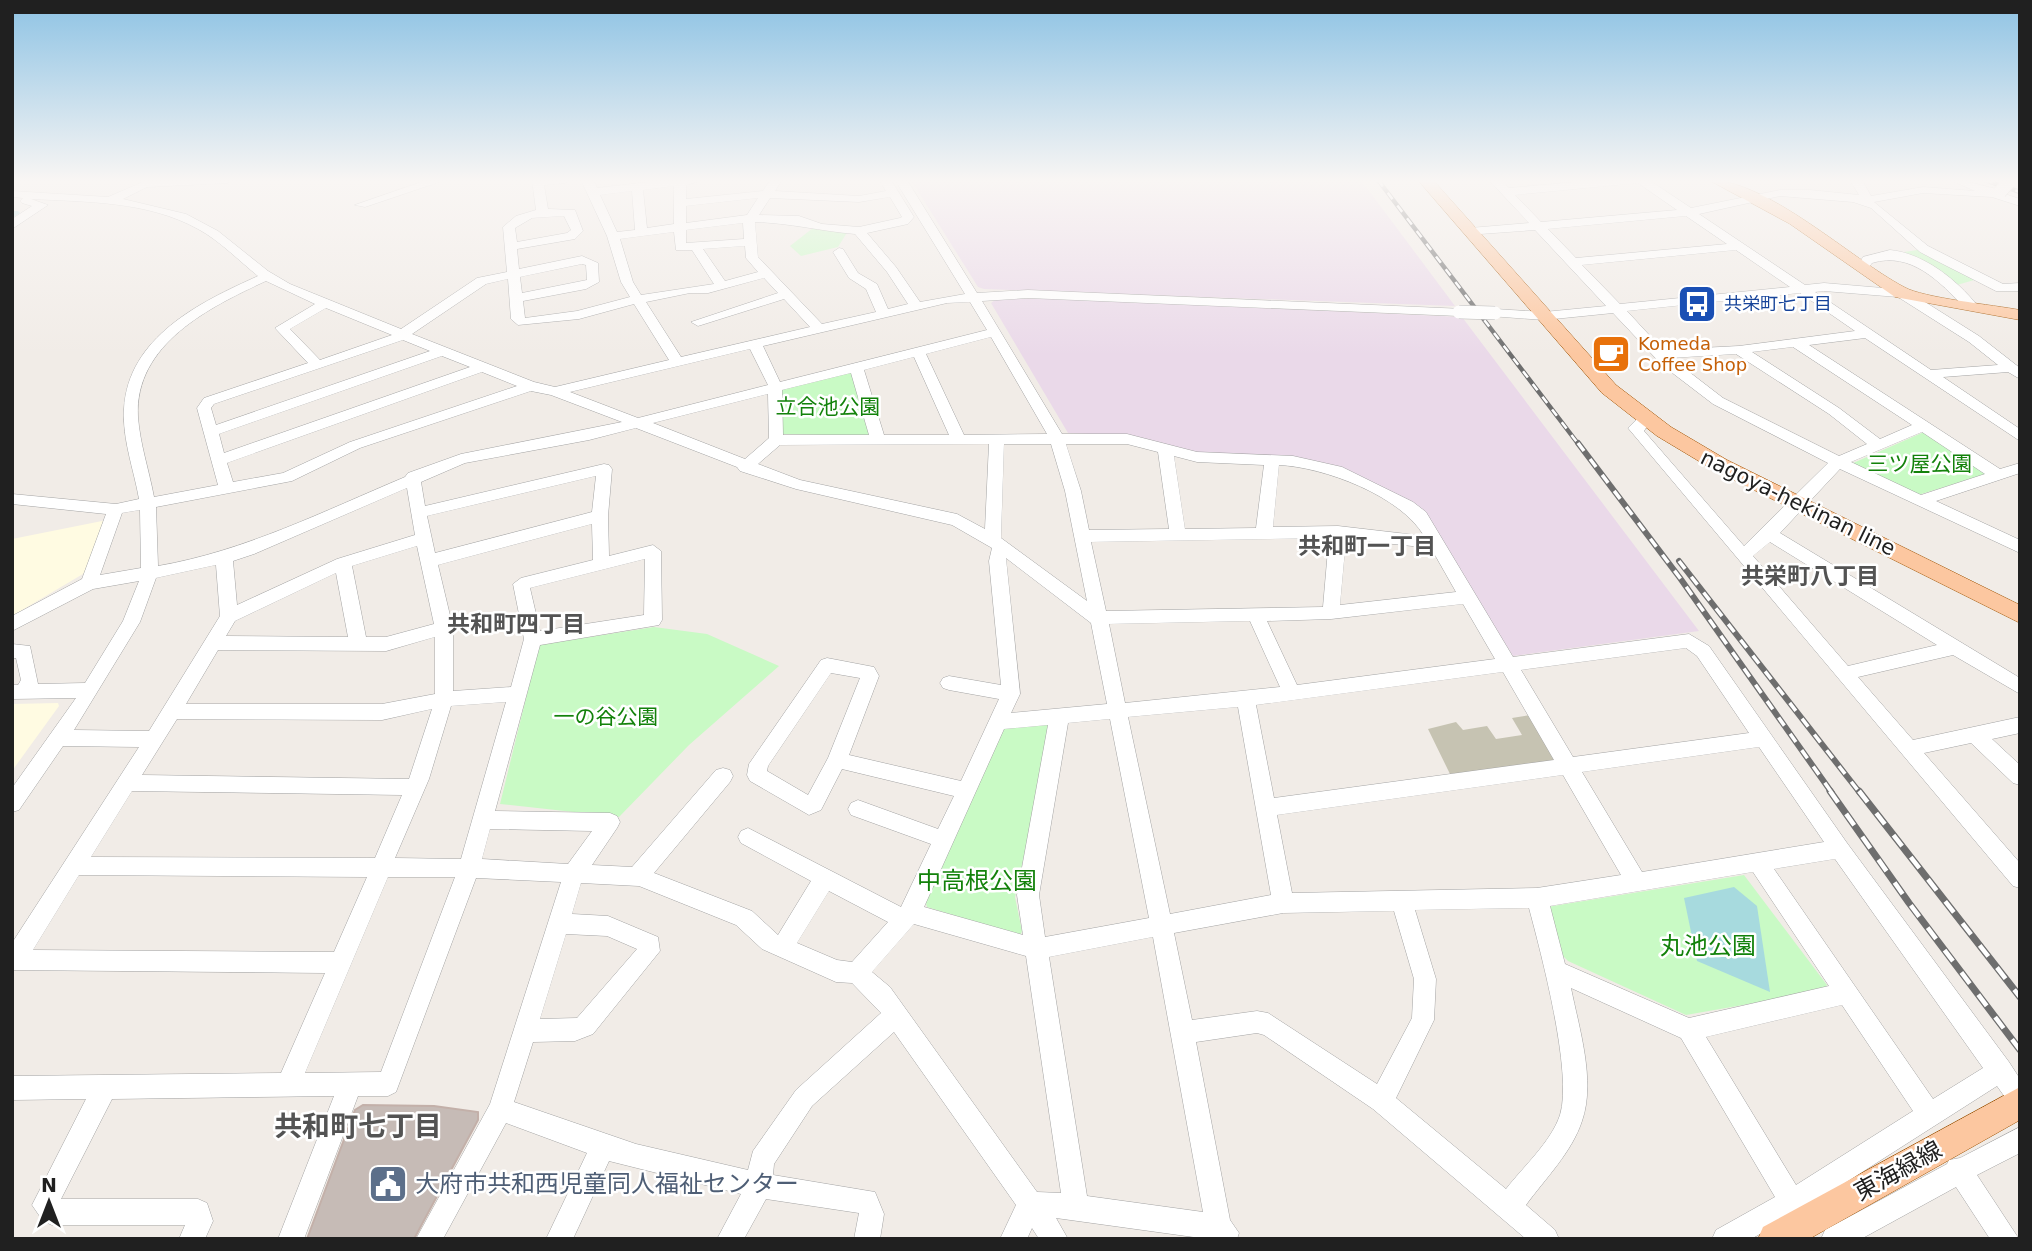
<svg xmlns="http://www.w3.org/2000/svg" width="2032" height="1251" font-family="'DejaVu Sans','Noto Sans JP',sans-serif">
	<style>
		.industrial { fill: #ead9e9 }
		.education { fill: #fffbe2 }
		.construction { fill: #c6c3b2 }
		.park { fill: #c9fac5 }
		.water { fill: #a7dade }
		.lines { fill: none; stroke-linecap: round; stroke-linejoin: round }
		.canal { fill: #a7dade; fill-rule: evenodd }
		.building { fill: #c6bbb6; stroke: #c3b0a9; stroke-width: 2 }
		.minor-casing { stroke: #a4a4a4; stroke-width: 1 }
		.major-casing { stroke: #9d5100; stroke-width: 1 }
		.minor { fill: #fff; fill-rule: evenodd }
		.major { fill: #fcc7a0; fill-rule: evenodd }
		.rail-far2-casing { stroke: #6e6e6e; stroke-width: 4.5 }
		.rail-far1-casing { stroke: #6e6e6e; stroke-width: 6 }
		.rail-casing { stroke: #6e6e6e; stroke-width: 7 }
		.rail-far2 { stroke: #fff; stroke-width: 2.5; stroke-dasharray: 8; stroke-linecap: butt }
		.rail-far1 { stroke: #fff; stroke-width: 3.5; stroke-dasharray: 10; stroke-linecap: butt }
		.rail { stroke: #fff; stroke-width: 4.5; stroke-dasharray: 14; stroke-linecap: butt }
		.minor-bridge-casing { stroke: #a4a4a4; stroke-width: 14; stroke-linecap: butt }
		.minor-bridge { stroke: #fff; stroke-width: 13 }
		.labels { text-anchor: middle; stroke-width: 5; stroke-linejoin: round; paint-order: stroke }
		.far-transit-label { font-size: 18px; fill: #164399; stroke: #fff; text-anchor: start }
		.far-food-label { font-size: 18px; fill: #c56008; stroke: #fff; text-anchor: start }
		.park-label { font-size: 21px; fill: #13820b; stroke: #fff }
		.street-label { font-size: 21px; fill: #202020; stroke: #fff }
		.neighbourhood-label { font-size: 23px; font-weight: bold; fill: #535353; stroke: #fff }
		.near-park-label { font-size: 24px; fill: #13820b; stroke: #fff }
		.near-street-label { font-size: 24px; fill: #202020; stroke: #fff }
		.near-service-label { font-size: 24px; fill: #4e5e75; stroke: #fff; text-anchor: start }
		.near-neighbourhood-label { font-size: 28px; font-weight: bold; fill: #535353; stroke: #fff }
	</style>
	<rect width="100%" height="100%" fill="#f1ece7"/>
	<g class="industrial">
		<polygon points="911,180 1361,180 1455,306 984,289 978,287"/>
		<polygon points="1041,298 1462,317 1699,631 1513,656 1423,513 1335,468 1196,453 1127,436 1068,433 991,303 995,300"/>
	</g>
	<g class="education">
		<polygon points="107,520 88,571 12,616 12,539"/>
		<polygon points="58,703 59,706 12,771 12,704"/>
	</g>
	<polygon class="construction" points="1531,715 1555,757 1553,762 1450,774 1428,729 1456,722 1463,730 1487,726 1496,739 1522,735 1512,718"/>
	<g class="park">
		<polygon points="813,228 848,231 838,247 801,256 790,246"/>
		<polygon points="1924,249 1981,278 1957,285 1904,252"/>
		<polygon points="852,372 872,434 868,436 780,434 779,391 784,388"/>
		<polygon points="1924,432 1987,474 1918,495 1851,464"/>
		<polygon points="654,627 707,634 779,666 689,745 619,817 500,804 539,645"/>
		<polygon points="1053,723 1015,897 1022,931 1020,936 927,907 925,899 1003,726"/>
		<polygon points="1744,875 1827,985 1823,991 1686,1015 1568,961 1561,954 1547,907"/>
	</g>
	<polygon class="water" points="1734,887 1757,906 1770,992 1697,961 1684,898"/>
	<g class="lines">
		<polygon class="canal" points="12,211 18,211 20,213 12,218"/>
	</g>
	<polygon class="building" points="363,1105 434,1106 478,1112 478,1120 414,1239 307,1239 355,1110"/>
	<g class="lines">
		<g class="minor-casing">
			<g id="minor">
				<path d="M233,180L227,183L147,187L123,199L186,214L218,231L268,271L290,284L401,329L477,278L507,272L503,227L516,216L536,210L532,180H571L565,183L544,185L548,209L575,210L583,231L575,239L517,249L519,269L582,256L598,263L599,282L586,289L523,301L525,318L577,311L630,297L621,282L607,236L581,180H593L597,188L666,180H703L686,185V199L763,191L770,180H782L775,191L859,196L886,191L879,180H891L914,217L908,224L867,233L896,267L920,302L965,294L895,180H907L977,293L1028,290L1464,309L1466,312L1459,316L1028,298L982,301L1062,434H1127L1197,452L1293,456L1342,467L1413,502L1426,512L1513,657L1689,634L1709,646L1847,843L2009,1062L2020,1079V1111L2012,1107L1997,1086L1801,1211L1751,1239H1712L1716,1230L1775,1197L1681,1038L1571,988C1579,1028 1596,1081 1582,1121C1572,1152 1545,1179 1526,1205L1555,1230L1559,1239H1526L1373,1109L1264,1035L1257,1033L1196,1042L1230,1220L1239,1233L1237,1239H1208L1056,1218L1068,1239H1039L1032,1228L1027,1239H1000L1016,1205L894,1032L812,1106L774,1164L773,1175L875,1192L884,1214L880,1239H854L859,1213L766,1199L744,1239H717L741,1194L609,1161L573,1239H546L587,1153L506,1123L443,1239H416L490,1104L561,882L476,878L396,1092L388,1096H358L304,1239H278L334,1096L112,1099L61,1199H198L207,1203L213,1221L205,1239H179L185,1225H52L43,1221L32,1205L86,1099L12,1100V1076L281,1073L325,973L12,970V943L139,747L63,746L19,810L12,812V788L76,698L12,699V685H18L21,680L16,658H12V644L30,646L38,684L85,683L123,621L139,581L93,589L12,631V616L82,579L106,514L12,504V494L116,504L139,499C134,470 122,439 124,409C128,337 200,302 258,276C238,260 220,241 198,229C147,201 88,202 31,199L48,205L12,229V219L32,206L22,203L20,201L23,198L12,197V191L108,197L145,181ZM674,186V224L647,228L643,190ZM632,191L635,230L617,232L600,195ZM890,197L902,217L900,218L859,227L822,224L799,216L759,215L770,198L859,202ZM758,198L747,215L686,223V206ZM564,216L571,230L567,233L517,242L515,228L532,218ZM755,222C790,223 820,231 855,234L887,272L908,304L888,309L877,284L858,273L843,249L839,248L833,252L849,278L866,289L876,312L822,324L758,257ZM743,223L744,239L686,243V230ZM674,232L676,250H692L714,284L641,295L633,282L620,239ZM745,246L746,258L758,272L725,281L703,249ZM582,264L586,265L587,280L522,293L520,277ZM764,278L778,293L691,322L698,326L784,299L810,327L681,357L646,302L690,293H708ZM508,279L511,319L518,325L579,319L634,304L669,360L555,387L534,382L412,334L486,284ZM266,281L315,304L275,328L308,363L204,398L197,408L218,485L154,497C149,470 140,444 138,417C134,344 210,307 266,281ZM970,302L987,330L780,382L763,346L947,303ZM326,308L392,335L320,360L290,329ZM991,337L1047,434L964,435L926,354ZM403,340L430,351L216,425L211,408L214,404ZM750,349L768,385L638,418L570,392ZM442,356L470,367L224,453L219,434ZM914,357L949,435H884L864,370ZM482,372L517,386L350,442L283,473L233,482L227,463ZM851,373L869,435H783L782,390ZM531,391L551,395L622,422L461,454L408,473L405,477C324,511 245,551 158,566L156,507L292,481L360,448ZM768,394L769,438L745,459L653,423ZM636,428L737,467L740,471L796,489L952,525L992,548L989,561L1001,685L949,676L943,678L940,683L943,688L949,690L999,699L961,781L849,755L879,676L874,667L827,658L821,660L749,764L747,775L750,781L809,815L821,810L842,769L954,796L938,829L858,800L851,803L848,809L851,815L931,844L901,907L748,828L741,831L738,837L741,843L811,881L778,935L752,911L654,873L730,782L733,776L730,770L723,768L716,770L632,867L592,865L617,828L620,822L617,816L610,813L495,811L540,645L659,625L662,620L661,551L653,545L609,556L608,516L612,469L609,465L604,464L425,506L421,482L465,463L589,440ZM989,444L985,529L957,514L800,480L758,464L780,445ZM1004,444H1051L1065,491L1087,601L1001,538ZM1066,444H1127L1158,452L1169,529L1089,530L1081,491ZM1174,456L1197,462L1264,465L1256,528L1185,529ZM1279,465C1324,467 1401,496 1424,536L1338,526L1273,527ZM596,476L592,512L435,553L427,516ZM407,488L415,535L337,559L237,605L233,561L254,554ZM140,510L141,568L100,575L122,513ZM592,524L593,560L521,578L513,584L524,639L511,687L453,691V628L438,565ZM1329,538L1323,607L1106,611L1091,542ZM1346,539L1431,548L1456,592L1340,605ZM417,546L434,624L386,637H366L352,566ZM1006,558L1091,623L1107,704L1011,713L1020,694ZM645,559L644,615L540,631L530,588ZM216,565L220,616L149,731L74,730L140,622L156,578ZM336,573L348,637L226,636L235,621ZM1463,604L1495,659L1297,685L1267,621L1331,619ZM1250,621L1280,687L1125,703L1109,624ZM435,637V694L382,704H186L218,650L386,651ZM1686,648L1697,656L1749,733L1573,757L1521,670ZM1503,672L1554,760L1274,798L1256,705ZM831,673L860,678L828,758L808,795L767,771L768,766ZM506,702L461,859L395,858L429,779L451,706ZM1238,707L1271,895L1170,914L1128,717ZM432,709L409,779L142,775L177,719L382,720ZM1110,719L1149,918L1045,937L1039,895L1068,723ZM1048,725L1017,895L1023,935L924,907L1004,729ZM1759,747L1824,842L1642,872L1582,772ZM1563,775L1621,875L1537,888L1292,893L1277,815ZM132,791L402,795L375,858L91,857ZM490,829L592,831L568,864L482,859ZM1835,859L1983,1068L1933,1099L1774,869ZM1753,872L1829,986L1689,1018L1565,964L1550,906ZM79,875L367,877L334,952L33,950ZM388,877H455L381,1072L305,1073ZM581,883L639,886L736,925L762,949L836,982L852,983L881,1013L796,1090L753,1151L748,1170L636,1144L514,1102L533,1042L575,1041L593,1034L660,951L658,937L608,916L572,914ZM829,891L888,922L852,962L837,960L797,943ZM1529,908C1541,953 1573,1073 1560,1115C1551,1142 1523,1167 1506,1189L1396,1098L1434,1020L1436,979L1415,910ZM1394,911L1414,979L1412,1018L1377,1084L1268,1013L1257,1011L1192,1020L1174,933L1283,913ZM914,924L1026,956L1061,1193L1037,1192L890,987L872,972ZM566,934L607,936L637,949L577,1018L540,1019ZM1153,937L1203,1212L1087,1196L1049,957ZM1842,1005L1913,1111L1796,1185L1706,1037Z"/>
				<polygon points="427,180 445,180 365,207 355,205"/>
				<path d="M1489,180H1501L1509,188L1598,180H1649L1691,208L1780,190H1810L1859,195L1850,180H1862L1871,196L1923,187L1975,191L1950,180C1969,180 1986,188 2004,190L2005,194L2020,199V206L1992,197L1923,193L1874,202L1928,246L2003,284L2020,283V291H1996L1935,260L1920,252L1871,208L1853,202L1780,196L1699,214L1805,285L1824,283L1906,290L1979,336L2020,368V379L2008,372L1943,377L2020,429V441L1865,338L1809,345L2000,469L2020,463V473L1936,501L2020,540V553L1840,469L1780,533L2020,678V694L1953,655L1858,677L1913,740L2020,717V733L1992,739L2020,765V785L2013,783L1971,743L1924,753L2020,863V888L2013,886L1628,428L1639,417H1649L1651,420L1644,431L1744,546L1828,463L1713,404L1662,365L1613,313L1544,320L1490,316L1488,313L1495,309L1544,312L1606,306L1535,230L1466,235L1464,232L1470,228L1529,223ZM1638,183L1677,210L1541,222L1515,195ZM1686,216L1727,244L1576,258L1548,229ZM1736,250L1790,287L1620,304L1582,265ZM1824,291L1898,297L1969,342L1998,365L1931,370L1815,292ZM1800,293L1855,331L1739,346L1663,350L1627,311ZM1793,347L1912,425L1880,439L1839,408L1752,352ZM1736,354L1829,414L1867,444L1839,456L1723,398L1671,358ZM1922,432L1985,474L1921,495L1851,462ZM1770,542L1937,645L1848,666L1753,556Z"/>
				<path d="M1890,250C1923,253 1956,279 1977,305L1975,308H1965C1940,282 1911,251 1872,263L1867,270L1863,271L1857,267L1863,257Z"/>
				<polygon points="2020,1127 2020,1153 1977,1175 2019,1239 1990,1239 1956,1187 1861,1239 1821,1239 1825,1230 1947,1164 1949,1160 1960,1158"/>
			</g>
		</g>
		<g class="major-casing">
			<g id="major">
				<polygon points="1418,180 1433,180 1616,385 1671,427 1727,460 2020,605 2020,623 1712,469 1657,436 1602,393"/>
				<path d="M1709,180C1768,180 1851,259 1904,287C1923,298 1994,305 2020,310V320L1895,297L1790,224Z"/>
				<polygon points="2020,1087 2020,1120 1809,1239 1758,1239 1763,1227"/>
			</g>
		</g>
		<use href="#minor" class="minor"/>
		<use href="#major" class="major"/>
		<g class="rail-far2-casing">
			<g id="rail-far2">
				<polyline points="1378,180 1579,445"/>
				<polyline points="1985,180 2020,192"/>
			</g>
		</g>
		<g class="rail-far1-casing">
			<g id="rail-far1">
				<polyline points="1578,443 1680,578 1832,793"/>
				<polyline points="1679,561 1860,793"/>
			</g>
		</g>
		<g class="rail-casing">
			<g id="rail">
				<polyline points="1830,791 1909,903 2020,1050"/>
				<polyline points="1859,791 2020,997"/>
			</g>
		</g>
		<use href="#rail-far2" class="rail-far2"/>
		<use href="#rail-far1" class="rail-far1"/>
		<use href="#rail" class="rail"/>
		<g class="minor-bridge-casing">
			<g id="minor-bridge">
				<polyline points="2000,192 2009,182"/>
				<polyline points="1459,312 1495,313"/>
			</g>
		</g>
		<use href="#minor-bridge" class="minor-bridge"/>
	</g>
	<linearGradient id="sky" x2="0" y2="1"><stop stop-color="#8ec3e4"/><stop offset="0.51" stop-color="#f9f6f4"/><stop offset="1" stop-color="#f9f6f4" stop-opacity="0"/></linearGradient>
	<rect width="2032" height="355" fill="url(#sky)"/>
	<defs>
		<g id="bus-square" transform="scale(2.0125)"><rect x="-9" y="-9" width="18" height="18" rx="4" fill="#1a4fb4" stroke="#fff"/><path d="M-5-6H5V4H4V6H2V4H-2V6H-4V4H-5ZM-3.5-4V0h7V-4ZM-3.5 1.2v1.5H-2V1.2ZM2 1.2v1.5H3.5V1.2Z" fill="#fff"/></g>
		<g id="cafe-square" transform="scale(2.0125)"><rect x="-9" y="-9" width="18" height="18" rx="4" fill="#e8710a" stroke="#fff"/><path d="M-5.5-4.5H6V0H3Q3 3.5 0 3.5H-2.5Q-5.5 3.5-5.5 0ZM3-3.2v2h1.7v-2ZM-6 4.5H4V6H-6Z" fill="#fff"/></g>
		<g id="civic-square" transform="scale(2.0125)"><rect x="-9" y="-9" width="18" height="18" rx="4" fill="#5c6f8a" stroke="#fff"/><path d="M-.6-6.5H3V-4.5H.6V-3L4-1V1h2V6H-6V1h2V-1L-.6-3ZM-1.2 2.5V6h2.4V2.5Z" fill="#fff"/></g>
	</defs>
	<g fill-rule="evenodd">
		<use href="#bus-square" x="1697" y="304"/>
		<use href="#cafe-square" x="1611" y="354"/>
		<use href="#civic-square" x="388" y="1184"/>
	</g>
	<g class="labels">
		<g class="far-transit-label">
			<text x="1724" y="310">共栄町七丁目</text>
		</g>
		<g class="far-food-label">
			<text x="1638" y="350">Komeda<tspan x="1638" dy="21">Coffee Shop</tspan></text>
		</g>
		<g class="park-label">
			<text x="828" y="414">立合池公園</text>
			<text x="1920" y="471">三ツ屋公園</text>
			<text x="606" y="724">一の谷公園</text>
		</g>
		<g class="street-label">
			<text transform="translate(1798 503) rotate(26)" y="7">nagoya-hekinan line</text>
		</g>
		<g class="neighbourhood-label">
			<text x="1367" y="554">共和町一丁目</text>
			<text x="1810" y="584">共栄町八丁目</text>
			<text x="516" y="632">共和町四丁目</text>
		</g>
		<g class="near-park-label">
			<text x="977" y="889">中高根公園</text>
			<text x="1708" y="954">丸池公園</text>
		</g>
		<g class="near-street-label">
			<text transform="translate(1898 1171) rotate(-29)" y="8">東海緑線</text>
		</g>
		<g class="near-service-label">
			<text x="415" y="1192">大府市共和西児童同人福祉センター</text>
		</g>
		<g class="near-neighbourhood-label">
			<text x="358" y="1136">共和町七丁目</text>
		</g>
	</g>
	<rect width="2032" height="1251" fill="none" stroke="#202020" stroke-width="28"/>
	<g transform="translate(49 1202)" stroke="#ffffff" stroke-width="5" paint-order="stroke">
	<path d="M0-5L12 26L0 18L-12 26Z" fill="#202020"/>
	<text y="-10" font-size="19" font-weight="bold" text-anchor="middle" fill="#202020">N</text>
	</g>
</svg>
